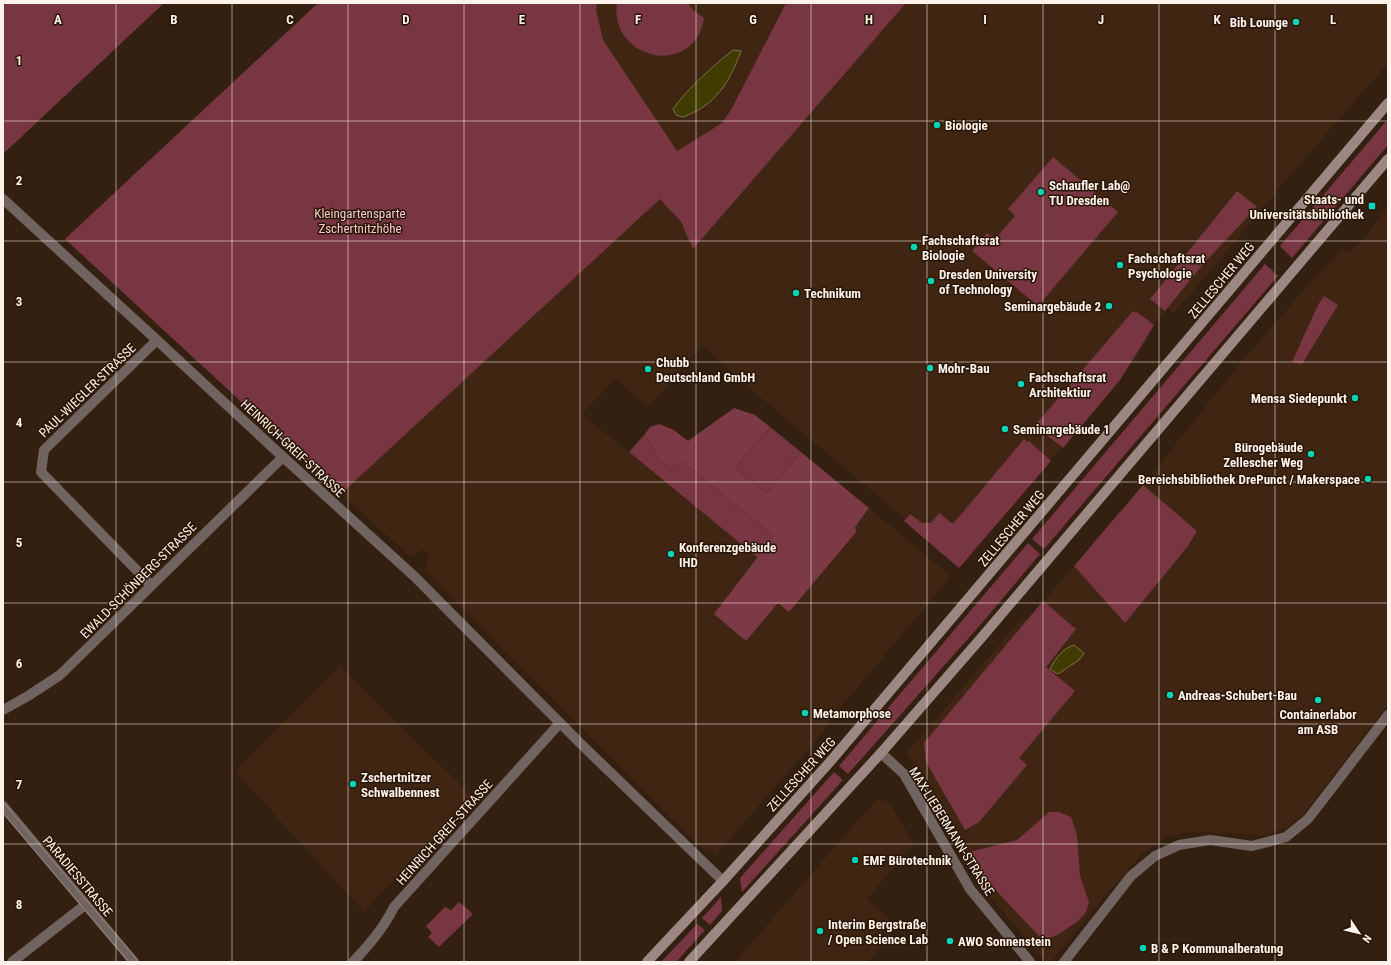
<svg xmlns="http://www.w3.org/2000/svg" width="1391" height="965" font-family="'Roboto Condensed',sans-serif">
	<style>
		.built { fill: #402612 }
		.green { fill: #773642 }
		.forest { fill: #7c3946 }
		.water { fill: #403c00; stroke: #797346 }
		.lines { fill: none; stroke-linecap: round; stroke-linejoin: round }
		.minor { stroke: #716460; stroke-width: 10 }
		.secondary { stroke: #9d8782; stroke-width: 10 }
		.tram { stroke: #97877b; stroke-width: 1 }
		.grid { fill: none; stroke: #fef2ea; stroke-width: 1; stroke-opacity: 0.55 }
		.poi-dot { fill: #02d5b6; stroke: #2a1607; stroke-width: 1.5 }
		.labels { text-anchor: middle; stroke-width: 3; stroke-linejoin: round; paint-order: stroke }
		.poi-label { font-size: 13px; font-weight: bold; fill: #fef2ea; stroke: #2a1607; text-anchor: start }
		.park-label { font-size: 13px; fill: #f4c9ce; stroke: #2a1607 }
		.street-label { font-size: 13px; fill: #fef2ea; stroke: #2a1607 }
		.grid-label { font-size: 13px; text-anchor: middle; font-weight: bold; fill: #fef2ea; stroke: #2a1607; stroke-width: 3; stroke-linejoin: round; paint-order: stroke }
	</style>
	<rect width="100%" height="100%" fill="#342010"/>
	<g class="built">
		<polygon points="574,3 786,3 732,108 722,123 677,151"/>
		<polygon points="906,3 1388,3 1388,63 1280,187 1226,253 1174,313 1168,309 1156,323 1138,355 1114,384 961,566 740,380 702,345 648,407 616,379 582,414 758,558 714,614 746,641 778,603 789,612 869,508 951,576 825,726 826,729 716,854 700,847 424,569 430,556 423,549 411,557 341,494 660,199 681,222 693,249"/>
		<polygon points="1388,205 1388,704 1303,815 1286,828 1263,835 1188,831 1164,838 1143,853 1103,898 1051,962 1046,962 977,881 907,753 1023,617 1028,620 1143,485 1238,366 1307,286 1343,249 1349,253 1369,232"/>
		<polygon points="340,666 473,797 364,912 235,771"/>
		<polygon points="882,799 889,802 914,844 867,899 898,927 868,962 735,962 875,801"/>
	</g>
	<g class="green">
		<polygon points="3,3 164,3 3,154"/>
		<polygon points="318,3 597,3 596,10 603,40 677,151 722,123 732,108 786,3 906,3 693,249 681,222 660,199 341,494 65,239"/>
		<path d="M617,3H688L693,10L704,18C703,24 701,30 698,36C673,76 609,50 617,3Z"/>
		<polygon points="1388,119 1388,145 1292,258 1280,246"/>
		<polygon points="1053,157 1118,212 1038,306 972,251 987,233 995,239 1015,216 1008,209"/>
		<polygon points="1237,191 1257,207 1204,263 1165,311 1150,299"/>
		<polygon points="1265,264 1278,276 1044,549 1032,539"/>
		<polygon points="1324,296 1338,305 1302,364 1292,362 1318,305"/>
		<polygon points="1133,311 1136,313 1137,312 1154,325 1120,380 1063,448 1039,429 1040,426 1037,423"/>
		<polygon points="770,427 801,452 766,494 735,467"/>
		<polygon points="645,434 659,460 670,468 684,463 774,536 758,558 629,452"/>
		<polygon points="1024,439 1027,442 1029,441 1051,461 959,568 904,521 910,514 922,523 931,523 939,513 953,524"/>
		<polygon points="1143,485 1197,531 1188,546 1125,623 1074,566"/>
		<polygon points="1028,543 1040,554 982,623 848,774 839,766"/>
		<polygon points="1043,601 1076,629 1046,667 1075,691 1019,758 1027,765 979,822 965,830 926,762 924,743"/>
		<polygon points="834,772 843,780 742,892 740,878"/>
		<polygon points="1049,812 1059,812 1071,817 1077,835 1080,876 1089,902 1086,912 1077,922 1057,935 1047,939 1040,937 984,878 969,852 1017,840"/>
		<polygon points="721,897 722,911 710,925 702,918"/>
		<polygon points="459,902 473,914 439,947 428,937 432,933 426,926 445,907 451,910"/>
		<polygon points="697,924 705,930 676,962 661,962"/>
	</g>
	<polygon class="forest" points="734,408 755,415 770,427 735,467 766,494 801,452 869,508 855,527 856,532 789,612 778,603 746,641 714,614 774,536 684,463 670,468 659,460 645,434 650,427 659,424 674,430 688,441"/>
	<g class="water">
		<path d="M733,50L741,51C729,83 716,105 683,117L676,115L673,109C690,86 711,68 733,50Z"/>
		<path d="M1074,645L1084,653L1079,660L1058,674L1050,669C1055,659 1063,648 1074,645Z"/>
	</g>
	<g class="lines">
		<g class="minor">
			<polyline points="3,199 147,331 283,457 415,577 583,746 723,881"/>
			<polyline points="151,585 41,472 44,450 157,340"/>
			<polyline points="3,710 28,696 60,675 283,457"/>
			<polyline points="881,753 904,774 970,889 1030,962"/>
			<polyline points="3,806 134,962"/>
			<polyline points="12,962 85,905"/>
			<path d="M353,962C369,945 383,929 394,907L560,723"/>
			<polyline points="1064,962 1131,876 1155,856 1179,845 1210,840 1252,846 1286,837 1308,819 1388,715"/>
		</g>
		<g class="secondary">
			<polyline points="647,962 723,881 829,763 1388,103"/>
			<polyline points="689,962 881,753 982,637 1388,159"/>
		</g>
		<g class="tram">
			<polyline points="3,802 139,962"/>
			<polyline points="3,813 129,962"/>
		</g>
	</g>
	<path class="grid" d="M116,3V962M232,3V962M348,3V962M464,3V962M580,3V962M696,3V962M811,3V962M927,3V962M1043,3V962M1159,3V962M1275,3V962M3,121H1388M3,241H1388M3,362H1388M3,482H1388M3,603H1388M3,724H1388M3,844H1388"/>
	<g class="poi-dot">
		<circle cx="1296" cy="22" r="4"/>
		<circle cx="937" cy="125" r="4"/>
		<circle cx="1041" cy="192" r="4"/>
		<rect x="1368" y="202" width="8" height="8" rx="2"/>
		<circle cx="914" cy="247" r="4"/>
		<circle cx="1120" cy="265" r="4"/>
		<circle cx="931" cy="281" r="4"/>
		<circle cx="796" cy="293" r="4"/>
		<circle cx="1109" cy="306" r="4"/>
		<circle cx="930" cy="368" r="4"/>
		<circle cx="648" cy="369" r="4"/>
		<circle cx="1021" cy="384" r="4"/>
		<circle cx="1355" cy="398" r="4"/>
		<circle cx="1005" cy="429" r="4"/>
		<circle cx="1311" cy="454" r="4"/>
		<circle cx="1368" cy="479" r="4"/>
		<circle cx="671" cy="554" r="4"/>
		<circle cx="1170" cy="695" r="4"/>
		<circle cx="1318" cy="700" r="4"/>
		<circle cx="805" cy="713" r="4"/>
		<circle cx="353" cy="784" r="4"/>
		<circle cx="855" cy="860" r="4"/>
		<circle cx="820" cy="931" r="4"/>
		<circle cx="950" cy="941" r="4"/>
		<circle cx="1143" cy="948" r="4"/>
	</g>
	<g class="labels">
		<g class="poi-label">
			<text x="1288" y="27" text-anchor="end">Bib Lounge</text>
			<text x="945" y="130">Biologie</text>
			<text x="1049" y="190">Schaufler Lab@<tspan x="1049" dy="15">TU Dresden</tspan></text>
			<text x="1364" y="204" text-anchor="end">Staats- und<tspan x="1364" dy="15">Universitätsbibliothek</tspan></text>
			<text x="922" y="245">Fachschaftsrat<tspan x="922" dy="15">Biologie</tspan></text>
			<text x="1128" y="263">Fachschaftsrat<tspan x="1128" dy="15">Psychologie</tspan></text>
			<text x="939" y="279">Dresden University<tspan x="939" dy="15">of Technology</tspan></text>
			<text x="804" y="298">Technikum</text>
			<text x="1101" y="311" text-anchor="end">Seminargebäude 2</text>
			<text x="656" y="367">Chubb<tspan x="656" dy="15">Deutschland GmbH</tspan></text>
			<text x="938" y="373">Mohr-Bau</text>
			<text x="1029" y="382">Fachschaftsrat<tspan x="1029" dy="15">Architektiur</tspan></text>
			<text x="1347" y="403" text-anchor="end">Mensa Siedepunkt</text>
			<text x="1013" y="434">Seminargebäude 1</text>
			<text x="1303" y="452" text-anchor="end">Bürogebäude<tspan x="1303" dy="15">Zellescher Weg</tspan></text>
			<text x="1360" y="484" text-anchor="end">Bereichsbibliothek DrePunct / Makerspace</text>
			<text x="679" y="552">Konferenzgebäude<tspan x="679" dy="15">IHD</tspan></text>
			<text x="1178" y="700">Andreas-Schubert-Bau</text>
			<text x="813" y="718">Metamorphose</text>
			<text x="1318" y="719" text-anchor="middle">Containerlabor<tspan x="1318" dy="15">am ASB</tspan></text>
			<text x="361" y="782">Zschertnitzer<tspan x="361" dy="15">Schwalbennest</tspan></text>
			<text x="863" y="865">EMF Bürotechnik</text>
			<text x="828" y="929">Interim Bergstraße<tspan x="828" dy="15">/ Open Science Lab</tspan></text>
			<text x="958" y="946">AWO Sonnenstein</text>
			<text x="1151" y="953">B &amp; P Kommunalberatung</text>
		</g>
		<g class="park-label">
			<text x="360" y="218">Kleingartensparte<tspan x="360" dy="15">Zschertnitzhöhe</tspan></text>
		</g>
		<g class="street-label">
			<text transform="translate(1221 280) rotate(-50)" y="5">ZELLESCHER WEG</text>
			<text transform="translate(87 390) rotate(-44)" y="5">PAUL-WIEGLER-STRASSE</text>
			<text transform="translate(293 448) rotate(43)" y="5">HEINRICH-GREIF-STRASSE</text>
			<text transform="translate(1011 528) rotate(-50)" y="5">ZELLESCHER WEG</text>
			<text transform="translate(138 580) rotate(-45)" y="5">EWALD-SCHÖNBERG-STRASSE</text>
			<text transform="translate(801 774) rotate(-48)" y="5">ZELLESCHER WEG</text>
			<text transform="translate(952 831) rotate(58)" y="5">MAX-LIEBERMANN-STRASSE</text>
			<text transform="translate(444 832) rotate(-48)" y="5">HEINRICH-GREIF-STRASSE</text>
			<text transform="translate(78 876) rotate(50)" y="5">PARADIESSTRASSE</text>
		</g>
	</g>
	<g class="grid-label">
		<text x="58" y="24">A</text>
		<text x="174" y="24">B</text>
		<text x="290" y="24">C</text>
		<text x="406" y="24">D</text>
		<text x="522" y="24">E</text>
		<text x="638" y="24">F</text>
		<text x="753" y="24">G</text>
		<text x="869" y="24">H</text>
		<text x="985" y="24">I</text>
		<text x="1101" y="24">J</text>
		<text x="1217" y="24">K</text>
		<text x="1333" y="24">L</text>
		<text x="19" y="65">1</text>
		<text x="19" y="185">2</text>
		<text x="19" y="306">3</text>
		<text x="19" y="427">4</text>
		<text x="19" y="547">5</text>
		<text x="19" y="668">6</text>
		<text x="19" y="789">7</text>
		<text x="19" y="909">8</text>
	</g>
	<rect width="1391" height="965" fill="none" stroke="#fef2ea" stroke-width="8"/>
	<g transform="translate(1359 933) rotate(125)" stroke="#2a1607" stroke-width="3" paint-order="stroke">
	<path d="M0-3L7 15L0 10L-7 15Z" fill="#fef2ea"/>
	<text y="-6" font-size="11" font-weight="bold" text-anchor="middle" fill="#fef2ea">N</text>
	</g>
</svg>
